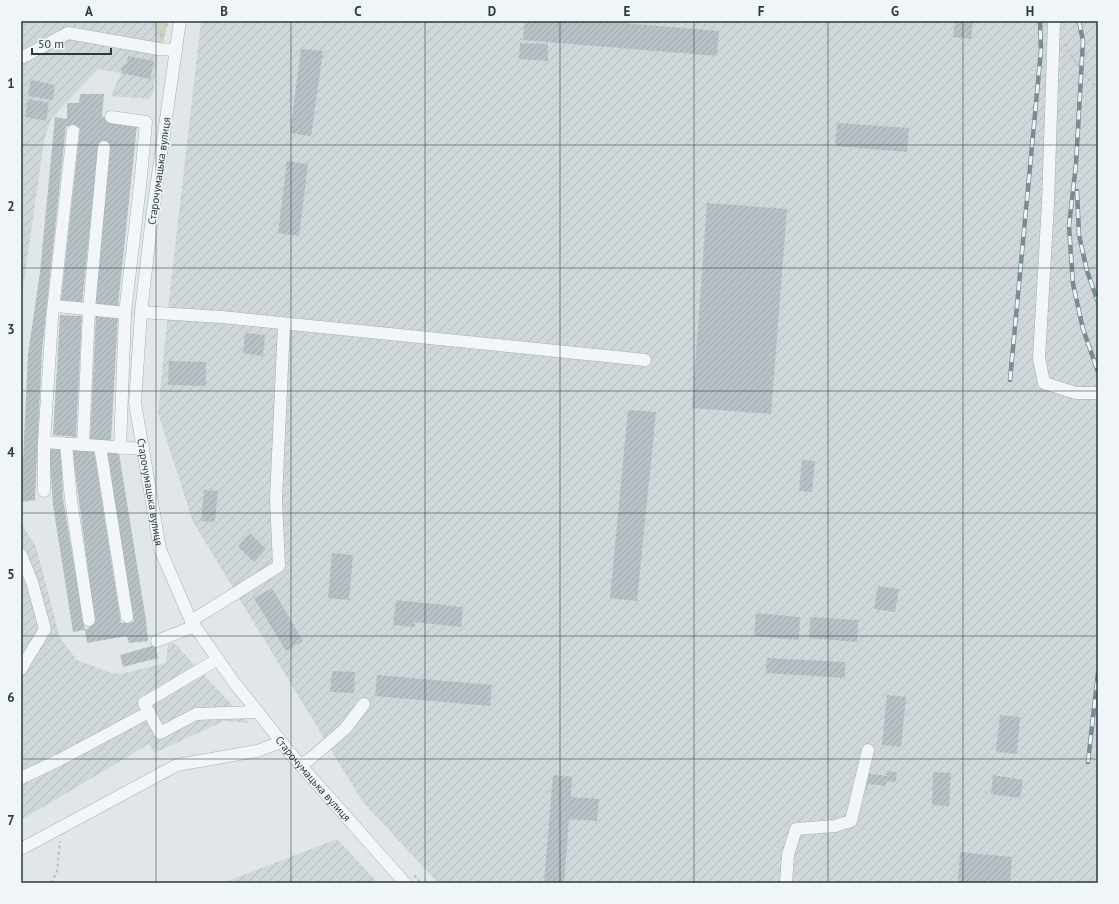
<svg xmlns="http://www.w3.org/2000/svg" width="1119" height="904" font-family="'PT Sans',sans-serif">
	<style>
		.industrial { fill: url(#industrial-furrows) }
		.grass { fill: url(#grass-tufts) }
		.building { fill: url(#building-hatch) }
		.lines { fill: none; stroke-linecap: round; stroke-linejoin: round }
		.minor-casing { stroke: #a6b0b3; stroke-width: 13 }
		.path { stroke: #bac1c5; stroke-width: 2; stroke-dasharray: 3 3; stroke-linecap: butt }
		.minor { stroke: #f3f6f8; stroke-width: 12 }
		.rail-casing { stroke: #7a8c93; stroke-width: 4.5 }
		.rail { stroke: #f0f5f7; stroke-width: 3; stroke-dasharray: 9; stroke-linecap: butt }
		.grid { fill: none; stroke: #293a41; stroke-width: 1; stroke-opacity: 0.55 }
		.labels { text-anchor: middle; stroke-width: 3.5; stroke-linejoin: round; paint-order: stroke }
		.street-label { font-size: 11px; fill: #293a41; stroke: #f0f5f7 }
		.neatline { fill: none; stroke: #293a41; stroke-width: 1.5 }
		.grid-label { font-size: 13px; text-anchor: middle; font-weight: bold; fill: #293a41 }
	</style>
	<defs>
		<pattern id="industrial-furrows" width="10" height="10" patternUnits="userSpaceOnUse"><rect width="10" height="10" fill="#cfd7db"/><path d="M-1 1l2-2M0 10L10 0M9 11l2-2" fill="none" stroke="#b2b9bd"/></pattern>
		<pattern id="grass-tufts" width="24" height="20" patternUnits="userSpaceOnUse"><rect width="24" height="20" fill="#ccd3c2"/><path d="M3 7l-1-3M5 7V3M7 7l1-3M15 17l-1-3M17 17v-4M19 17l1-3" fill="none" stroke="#afb6a8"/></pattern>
		<pattern id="building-hatch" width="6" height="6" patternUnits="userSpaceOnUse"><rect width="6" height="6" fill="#b8c2c6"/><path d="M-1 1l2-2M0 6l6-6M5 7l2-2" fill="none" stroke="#9ea7ab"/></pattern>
	</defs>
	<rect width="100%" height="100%" fill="#e1e7e9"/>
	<g class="industrial">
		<polygon points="21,21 148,21 155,26 160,35 153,93 149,99 111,96 121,73 98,69 51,119 44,141 21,302"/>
		<polygon points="201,21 1098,21 1098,883 438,883 362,801 193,522 158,413 169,300"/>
		<polygon points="21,523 36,547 60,638 77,660 111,673 121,674 166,663 168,644 174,643 249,723 224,721 154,753 149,744 21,820"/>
		<polygon points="337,839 378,883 223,883"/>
	</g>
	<path class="grass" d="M148,21H168L163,43L159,42C161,32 156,27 148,21Z"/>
	<g class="building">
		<polygon points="524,21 599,21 719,31 717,56 523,40"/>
		<polygon points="955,21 973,21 971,39 953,37"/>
		<polygon points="520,43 548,44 548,61 519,59"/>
		<polygon points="301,49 323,51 311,136 290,133"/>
		<polygon points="128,56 154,61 150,79 121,73 123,64 126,65"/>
		<polygon points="31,80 55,85 53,100 28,96"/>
		<polygon points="80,94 104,94 102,116 112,123 137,125 118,306 94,304 110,144 99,143 82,303 61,300 80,128 66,126 42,351 35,500 21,502 28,354 40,272 55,117 67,119 67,103 79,103"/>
		<polygon points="28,99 49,103 46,121 25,117"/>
		<polygon points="837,123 909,128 907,152 835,146"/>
		<polygon points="287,161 308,164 299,236 278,233"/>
		<polygon points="707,203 787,209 771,414 692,408"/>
		<polygon points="96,314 118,315 111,441 90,440"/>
		<polygon points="60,315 82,316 76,437 53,435"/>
		<polygon points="245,333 265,335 263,356 243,353"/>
		<polygon points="169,361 206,362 206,386 168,385"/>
		<polygon points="628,410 656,412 637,601 610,598"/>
		<polygon points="61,448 63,499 85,630 73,632 53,505 49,449"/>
		<polygon points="72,448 94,450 121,623 134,622 106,453 119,453 146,620 148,641 129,643 127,636 87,643 85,630 95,623"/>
		<polygon points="802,460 815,461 812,492 799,491"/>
		<polygon points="204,490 218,491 215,522 201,521"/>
		<polygon points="250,533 266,549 254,562 238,546"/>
		<polygon points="332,553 353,555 349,600 328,598"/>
		<polygon points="878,586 899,589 895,612 874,609"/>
		<polygon points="272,588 303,641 286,651 254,598"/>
		<polygon points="396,600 463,607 461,627 414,622 414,627 393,625"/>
		<polygon points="756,613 800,617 799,640 754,636"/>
		<polygon points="810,617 858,620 857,642 809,638"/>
		<polygon points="155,645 158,658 123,667 120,655"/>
		<polygon points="767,658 845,662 845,678 766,673"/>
		<polygon points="332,671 355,672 354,693 330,692"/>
		<polygon points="377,675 492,685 490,706 375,696"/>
		<polygon points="887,695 906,697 901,747 882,745"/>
		<polygon points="1000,715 1020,717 1017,754 996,752"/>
		<polygon points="887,771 897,772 896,782 886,781 886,786 868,784 867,790 862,789 864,773 887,776"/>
		<polygon points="933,772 951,773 949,806 932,805"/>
		<polygon points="553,775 572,777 571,797 599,799 597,821 569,819 564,883 544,883"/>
		<polygon points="993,775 1023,780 1020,798 991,794"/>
		<polygon points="960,852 1012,857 1010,883 958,883"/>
	</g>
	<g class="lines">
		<g class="minor-casing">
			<g id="minor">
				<path id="s1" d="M180,21L152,217L141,312L135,403L160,549L191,621L233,681L295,759L405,883"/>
				<polyline points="1054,22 1048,203 1039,358 1044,383 1076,393 1098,393"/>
				<polyline points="21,58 68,33 159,49 176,50"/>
				<polyline points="111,117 146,122 140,186 125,313 120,448"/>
				<polyline points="54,306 89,309 125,313"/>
				<polyline points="141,312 222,317 645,360"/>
				<polyline points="44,442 143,449"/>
				<polyline points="66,444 71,500 89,620"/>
				<polyline points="83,445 89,309 104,147"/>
				<polyline points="100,446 127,617"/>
				<polyline points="44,491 44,442 52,319 73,131"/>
				<polyline points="21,555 32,582 45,629 21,669"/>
				<polyline points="191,621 279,566 276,499 284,324"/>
				<polyline points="157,641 195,626"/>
				<polyline points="218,659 144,703 160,733 196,714 258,712"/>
				<polyline points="301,765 310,759 345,729 364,704"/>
				<polyline points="21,778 59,760 149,712"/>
				<polyline points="21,849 177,765 257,751 281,742"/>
				<polyline points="786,883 788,855 796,829 835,826 851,821 868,750"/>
			</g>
		</g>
		<g class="path">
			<polyline points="161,21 168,26"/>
			<path d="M1065,44C1074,61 1084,75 1098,89"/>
			<polyline points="414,875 421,883"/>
			<polyline points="51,883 57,872 60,841"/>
		</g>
		<use href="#minor" class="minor"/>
		<g class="rail-casing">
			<g id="rail">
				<polyline points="1079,21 1083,41 1076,164 1069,226 1073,284 1083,329 1098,372"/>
				<polyline points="1077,191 1079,235 1087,271 1098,302"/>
				<polyline points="1010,380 1041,50 1040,21"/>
				<polyline points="1088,762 1098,673"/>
			</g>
		</g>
		<use href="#rail" class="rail"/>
	</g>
	<path class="grid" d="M156,21V883M291,21V883M425,21V883M560,21V883M694,21V883M828,21V883M963,21V883M21,145H1098M21,268H1098M21,391H1098M21,513H1098M21,636H1098M21,759H1098"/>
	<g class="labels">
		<g class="street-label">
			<text transform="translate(159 171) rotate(-82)" y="4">Старочумацька вулиця</text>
			<text dy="4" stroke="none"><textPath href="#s1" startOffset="475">Старочумацька вулиця</textPath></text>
			<text dy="4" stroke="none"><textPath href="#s1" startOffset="811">Старочумацька вулиця</textPath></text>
		</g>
	</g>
	<rect width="1119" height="904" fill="none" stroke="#f0f5f7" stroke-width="44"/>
	<path d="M32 48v6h79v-6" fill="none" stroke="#293a41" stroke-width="2"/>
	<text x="38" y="48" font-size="12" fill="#293a41" stroke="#f0f5f7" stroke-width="3" paint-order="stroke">50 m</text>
	<rect x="22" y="22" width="1075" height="860" class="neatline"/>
	<g class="grid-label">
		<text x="89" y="16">A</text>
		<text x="224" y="16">B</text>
		<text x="358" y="16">C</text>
		<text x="492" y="16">D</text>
		<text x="627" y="16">E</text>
		<text x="761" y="16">F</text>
		<text x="895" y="16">G</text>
		<text x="1030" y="16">H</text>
		<text x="11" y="88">1</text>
		<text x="11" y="211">2</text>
		<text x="11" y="334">3</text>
		<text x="11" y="457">4</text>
		<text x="11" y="579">5</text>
		<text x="11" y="702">6</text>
		<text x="11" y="825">7</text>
	</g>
</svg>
